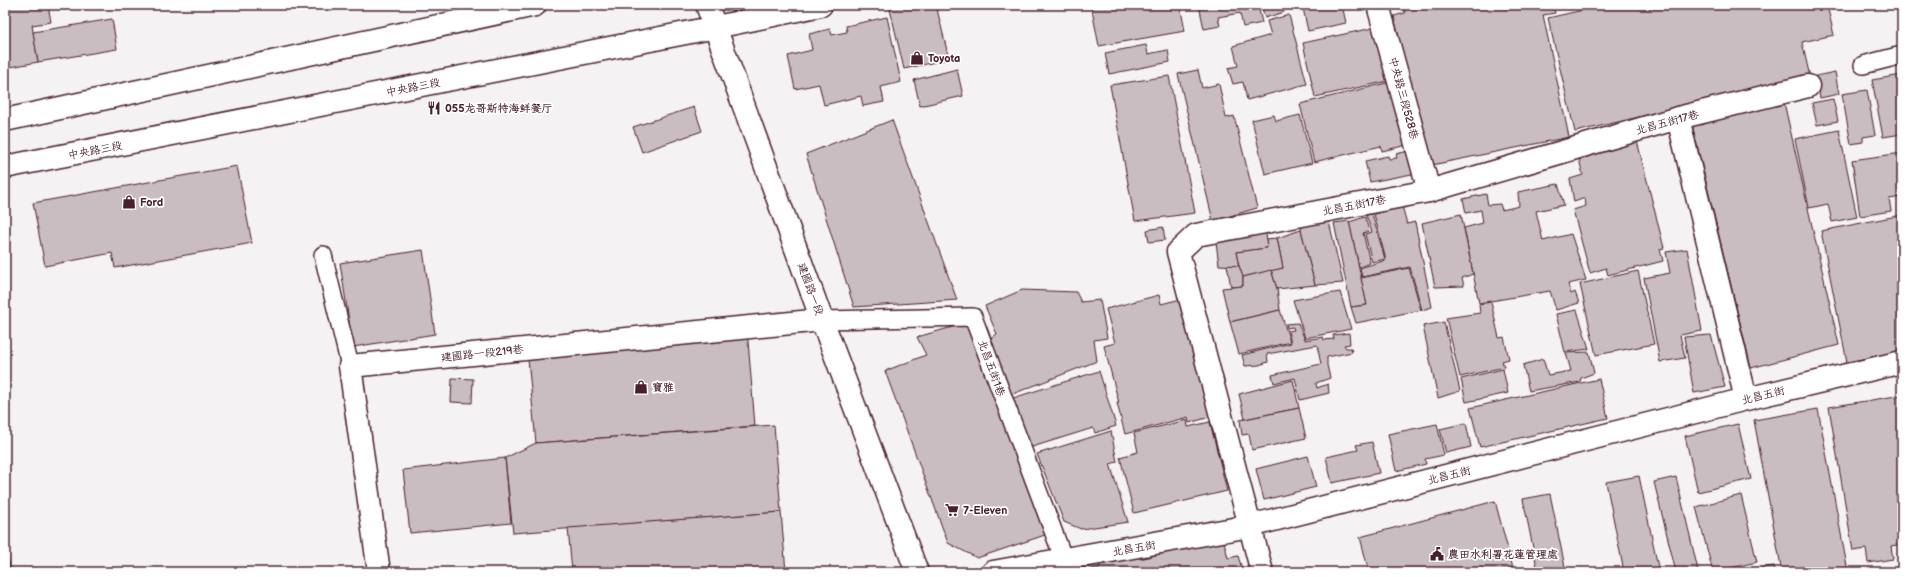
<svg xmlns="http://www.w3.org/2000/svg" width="1907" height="577" font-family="'Balsamiq Sans','LXGW WenKai TC',sans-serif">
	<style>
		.building { fill: #cabdc1; stroke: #4a1f2b }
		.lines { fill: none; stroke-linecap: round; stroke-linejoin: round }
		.lane-casing { stroke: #4a1f2b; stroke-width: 20 }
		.street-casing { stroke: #4a1f2b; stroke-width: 25 }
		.secondary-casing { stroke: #4a1f2b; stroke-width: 25 }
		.lane { stroke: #fff; stroke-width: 17 }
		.street { stroke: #fff; stroke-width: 22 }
		.secondary { stroke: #fff; stroke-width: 22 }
		.labels { text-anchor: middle; stroke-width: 3.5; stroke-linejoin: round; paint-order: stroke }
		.poi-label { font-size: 11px; font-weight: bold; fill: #4a1f2b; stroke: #fff; text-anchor: start }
		.street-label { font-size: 11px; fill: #4a1f2b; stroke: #fff }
	</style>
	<rect width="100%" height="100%" fill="#f4f2f2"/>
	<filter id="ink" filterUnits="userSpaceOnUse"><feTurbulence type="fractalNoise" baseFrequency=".025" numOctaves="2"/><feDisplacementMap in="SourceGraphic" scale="8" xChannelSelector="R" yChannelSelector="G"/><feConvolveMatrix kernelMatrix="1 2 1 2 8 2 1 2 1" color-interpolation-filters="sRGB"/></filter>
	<g filter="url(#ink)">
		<g class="building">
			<polygon points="5,5 48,5 51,22 32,25 38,62 5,68"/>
			<polygon points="889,5 936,5 949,59 904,69"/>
			<polygon points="1091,5 1180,5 1185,31 1099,46"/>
			<polygon points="1199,5 1258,5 1262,23 1243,27 1240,13 1218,17 1220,26 1204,29"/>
			<polygon points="1261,5 1283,5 1284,12 1265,18"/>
			<polygon points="1299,5 1342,5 1346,23 1308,31 1303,8 1300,9"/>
			<polygon points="1403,5 1553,5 1555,13 1543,15 1569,137 1427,166 1394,16 1405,13"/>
			<polygon points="1556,5 1577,5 1557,9"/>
			<polygon points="1605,5 1827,5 1834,35 1802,42 1810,77 1575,132 1548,18"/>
			<polygon points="1289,15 1307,84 1247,100 1243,82 1233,84 1228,68 1238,66 1233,46 1271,35 1267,21"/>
			<polygon points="887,17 901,82 881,87 884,102 863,106 861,96 824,105 819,84 795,89 788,56 812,50 809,34 830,29 832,35 847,32 846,26"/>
			<polygon points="112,19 117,49 38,62 33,32"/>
			<polygon points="1382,26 1393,80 1315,97 1303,43"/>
			<polygon points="1146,45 1148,54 1168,50 1170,62 1109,74 1105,53"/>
			<polygon points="957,69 963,96 920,106 914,80"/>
			<polygon points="1198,70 1202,88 1219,84 1226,118 1234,116 1257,208 1213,221 1178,74"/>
			<polygon points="1835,72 1839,94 1820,98 1816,76"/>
			<polygon points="1902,75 1902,134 1883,137 1872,80"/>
			<polygon points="1169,76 1195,213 1135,221 1110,85"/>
			<polygon points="1391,82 1407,145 1382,151 1381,146 1314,162 1300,104"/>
			<polygon points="1867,90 1875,135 1863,137 1863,142 1851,144 1842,94"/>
			<polygon points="1783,98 1839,345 1751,368 1691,120"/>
			<polygon points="1833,99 1838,121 1817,125 1812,103"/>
			<polygon points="694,107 702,131 642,152 633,127"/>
			<polygon points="1274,115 1276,121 1300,115 1312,163 1265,174 1252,120"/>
			<polygon points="892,120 957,300 854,307 806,154"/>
			<polygon points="1839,130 1857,217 1832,222 1828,204 1809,208 1795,139"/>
			<polygon points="1636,137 1664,248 1660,249 1663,261 1608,275 1606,268 1590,273 1573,210 1586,206 1585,198 1574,202 1570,179 1583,175 1577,151"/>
			<polygon points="1413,150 1417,173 1370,182 1365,161 1388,156 1389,159 1397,158 1396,154"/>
			<polygon points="1902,153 1902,197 1889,199 1891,211 1860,216 1852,160"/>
			<polygon points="237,166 252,243 115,268 112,253 45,266 33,203"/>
			<polygon points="1558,184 1564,205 1536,211 1543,241 1571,234 1586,280 1568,284 1571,294 1575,292 1579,303 1556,310 1550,291 1479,303 1464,228 1483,223 1481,210 1466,213 1463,199 1486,194 1488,205 1500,204 1502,210 1519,206 1518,192"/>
			<polygon points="1402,206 1407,224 1415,222 1432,307 1422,310 1410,267 1362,277 1360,268 1386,260 1374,214"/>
			<polygon points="1372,214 1385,259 1372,262 1365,234 1372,232 1366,215"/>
			<polygon points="1461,214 1473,274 1462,278 1464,286 1435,287 1422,223"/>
			<polygon points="1902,215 1902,351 1847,362 1821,231"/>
			<polygon points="1328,217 1343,283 1315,285 1301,230 1303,222"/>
			<polygon points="1365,217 1369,231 1363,233 1370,263 1359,267 1349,222"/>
			<polygon points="1349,221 1367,305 1351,307 1334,223"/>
			<polygon points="1163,227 1165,240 1149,242 1147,230"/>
			<polygon points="1301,230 1315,285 1277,289 1271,270 1283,268 1277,238"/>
			<polygon points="1266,231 1267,248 1236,252 1239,266 1219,265 1216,242"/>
			<polygon points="1277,238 1283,268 1243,277 1239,266 1236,252 1267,248 1266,239"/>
			<polygon points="1687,249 1702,331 1680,335 1685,358 1660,362 1644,278 1670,273 1666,252"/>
			<polygon points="423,250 435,334 353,347 340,263"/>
			<polygon points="1227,265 1239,266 1243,277 1243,286 1231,287"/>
			<polygon points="1409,268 1421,310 1356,323 1351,307 1367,305 1361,278"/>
			<polygon points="1271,270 1277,289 1280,310 1230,322 1222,288 1243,286 1243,277"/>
			<polygon points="1638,271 1654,344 1596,355 1580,284"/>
			<polygon points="1022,290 1076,292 1081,302 1100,300 1107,338 1094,340 1097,361 1010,395 989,340 997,334 985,306"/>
			<polygon points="1340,292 1351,329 1305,338 1293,300"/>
			<polygon points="1159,295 1161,304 1181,299 1213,416 1189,423 1188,417 1125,434 1117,403 1119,403 1104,346 1115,343 1106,309"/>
			<polygon points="1491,302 1499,338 1504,337 1509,359 1502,361 1504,367 1460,377 1446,318 1480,313 1479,304"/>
			<polygon points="1280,310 1290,342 1239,354 1230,322"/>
			<polygon points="1577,310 1589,349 1565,352 1556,314"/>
			<polygon points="1444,322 1460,391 1438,398 1423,326"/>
			<polygon points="967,323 1045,535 977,558 948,543 885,371 926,355 917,337"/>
			<polygon points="1298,323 1305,340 1323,337 1324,340 1334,339 1333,335 1349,333 1350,344 1344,345 1346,348 1351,348 1352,352 1327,357 1327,365 1330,378 1316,383 1317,388 1328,384 1329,393 1300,400 1295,378 1274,383 1272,375 1321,364 1317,345 1267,354 1268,362 1259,365 1245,366 1242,355 1291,343 1288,331 1294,330 1293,327 1287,328 1286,324"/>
			<polygon points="747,329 755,426 536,443 527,348"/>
			<polygon points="1711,335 1725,387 1694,393 1684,337"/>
			<polygon points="1589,352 1594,373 1581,378 1580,382 1529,391 1523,365 1543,359 1548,375 1571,371 1566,353"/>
			<polygon points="1503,369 1508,393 1466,402 1461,379"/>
			<polygon points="1099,371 1116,426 1095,433 1093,428 1029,448 1013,398"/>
			<polygon points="452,378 473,379 472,403 451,402"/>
			<polygon points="1599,379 1608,418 1480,447 1470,408"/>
			<polygon points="1293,380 1299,408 1245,419 1239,394"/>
			<polygon points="1902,395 1902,544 1891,546 1893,559 1868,563 1866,549 1853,551 1829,407"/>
			<polygon points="1299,408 1306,438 1252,450 1249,434 1242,435 1240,420"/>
			<polygon points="1818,409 1848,572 1782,572 1754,420"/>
			<polygon points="1187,420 1188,427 1210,422 1227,491 1134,513 1120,457 1138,452 1134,433"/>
			<polygon points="1466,423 1471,447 1446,453 1440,429"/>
			<polygon points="1437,424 1444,455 1425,459 1426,464 1396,471 1388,434"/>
			<polygon points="1738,424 1751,479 1698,492 1685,436"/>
			<polygon points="774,425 781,512 513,533 505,458 536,443"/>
			<polygon points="1111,431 1117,462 1110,464 1128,522 1081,529 1064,522 1037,454"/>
			<polygon points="1372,442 1379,473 1332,483 1326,457 1358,450 1356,445"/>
			<polygon points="1308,456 1316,487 1264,500 1256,469"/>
			<polygon points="505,458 511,523 410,533 403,470"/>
			<polygon points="1639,476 1659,572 1624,572 1606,482"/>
			<polygon points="1676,477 1698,570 1689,572 1676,572 1654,482"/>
			<polygon points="1550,494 1566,572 1538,572 1523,499"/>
			<polygon points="1741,495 1757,562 1713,572 1696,507"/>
			<polygon points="1495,501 1514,572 1369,572 1360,537"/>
			<polygon points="781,512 786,572 572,572 568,528"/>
			<polygon points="1223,538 1228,558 1238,556 1243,572 1079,572 1100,567 1098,561 1138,551 1140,559"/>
			<polygon points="5,541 11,572 5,572"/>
			<polygon points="1774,566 1775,572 1761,572 1761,568"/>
		</g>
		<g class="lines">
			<g class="lane-casing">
				<g id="lane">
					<polyline points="1863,65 1902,55"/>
					<polyline points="323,255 350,366"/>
					<polyline points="822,320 973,317 1064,560"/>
				</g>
			</g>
			<g class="street-casing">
				<g id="street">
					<polyline points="1378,5 1429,191"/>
					<polyline points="1678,118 1746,399"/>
					<polyline points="379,572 350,366 822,320"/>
					<polyline points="993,572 1250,526 1746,399 1902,362"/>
					<polyline points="1262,572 1178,252 1196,235 1429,191 1678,118 1808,86"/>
				</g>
			</g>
			<g class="secondary-casing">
				<g id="secondary">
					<polyline points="707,5 822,320 917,572"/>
					<polyline points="5,120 535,5"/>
					<polyline points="5,167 716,27 821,5"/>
				</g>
			</g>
			<use href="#lane" class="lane"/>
			<use href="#street" class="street"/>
			<use href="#secondary" class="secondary"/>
		</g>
	</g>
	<defs>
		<g id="shop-bare" transform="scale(1.08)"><path d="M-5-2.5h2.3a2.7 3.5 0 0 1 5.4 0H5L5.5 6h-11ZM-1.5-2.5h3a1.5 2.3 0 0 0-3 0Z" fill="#4a1f2b" stroke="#fff" stroke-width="2.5" paint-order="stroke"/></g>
		<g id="restaurant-bare" transform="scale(1.08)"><path d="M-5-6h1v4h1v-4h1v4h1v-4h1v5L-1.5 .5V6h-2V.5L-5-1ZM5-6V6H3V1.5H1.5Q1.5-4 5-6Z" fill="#4a1f2b" stroke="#fff" stroke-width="2.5" paint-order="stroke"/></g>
		<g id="supermarket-bare" transform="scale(1.08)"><path d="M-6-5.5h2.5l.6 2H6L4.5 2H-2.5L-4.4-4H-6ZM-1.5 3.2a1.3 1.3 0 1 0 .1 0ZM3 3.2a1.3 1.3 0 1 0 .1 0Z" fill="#4a1f2b" stroke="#fff" stroke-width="2.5" paint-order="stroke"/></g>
		<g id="civic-bare" transform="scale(1.08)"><path d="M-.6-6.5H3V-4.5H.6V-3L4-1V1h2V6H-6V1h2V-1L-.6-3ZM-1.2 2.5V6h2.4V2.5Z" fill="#4a1f2b" stroke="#fff" stroke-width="2.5" paint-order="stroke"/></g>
	</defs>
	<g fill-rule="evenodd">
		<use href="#shop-bare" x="917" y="58"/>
		<use href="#restaurant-bare" x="434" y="108"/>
		<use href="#shop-bare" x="129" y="202"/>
		<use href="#shop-bare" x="641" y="387"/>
		<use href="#supermarket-bare" x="952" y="510"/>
		<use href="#civic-bare" x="1437" y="554"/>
	</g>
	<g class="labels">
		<g class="poi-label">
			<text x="928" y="62">Toyota</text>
			<text x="445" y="112">055龙哥斯特海鲜餐厅</text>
			<text x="140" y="206">Ford</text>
			<text x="652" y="391">寶雅</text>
			<text x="963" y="514">7-Eleven</text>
			<text x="1448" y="558">農田水利署花蓮管理處</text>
		</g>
		<g class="street-label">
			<text transform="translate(413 87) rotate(-11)" y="4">中央路三段</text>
			<text transform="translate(1404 98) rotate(75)" y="4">中央路三段528巷</text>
			<text transform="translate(1667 122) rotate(-15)" y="4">北昌五街17巷</text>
			<text transform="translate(95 150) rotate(-11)" y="4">中央路三段</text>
			<text transform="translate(1354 205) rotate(-11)" y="4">北昌五街17巷</text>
			<text transform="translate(811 289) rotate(70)" y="4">建國路一段</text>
			<text transform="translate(482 353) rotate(-6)" y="4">建國路一段219巷</text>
			<text transform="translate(992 368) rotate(70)" y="4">北昌五街1巷</text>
			<text transform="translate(1763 395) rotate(-14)" y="4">北昌五街</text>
			<text transform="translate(1449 475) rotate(-14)" y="4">北昌五街</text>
			<text transform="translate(1134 548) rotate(-10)" y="4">北昌五街</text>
		</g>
	</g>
	<rect width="1907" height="577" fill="none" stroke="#fff" stroke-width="20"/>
	<rect x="10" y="10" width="1887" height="557" fill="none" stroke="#4a1f2b" stroke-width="1.5" filter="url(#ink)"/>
</svg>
